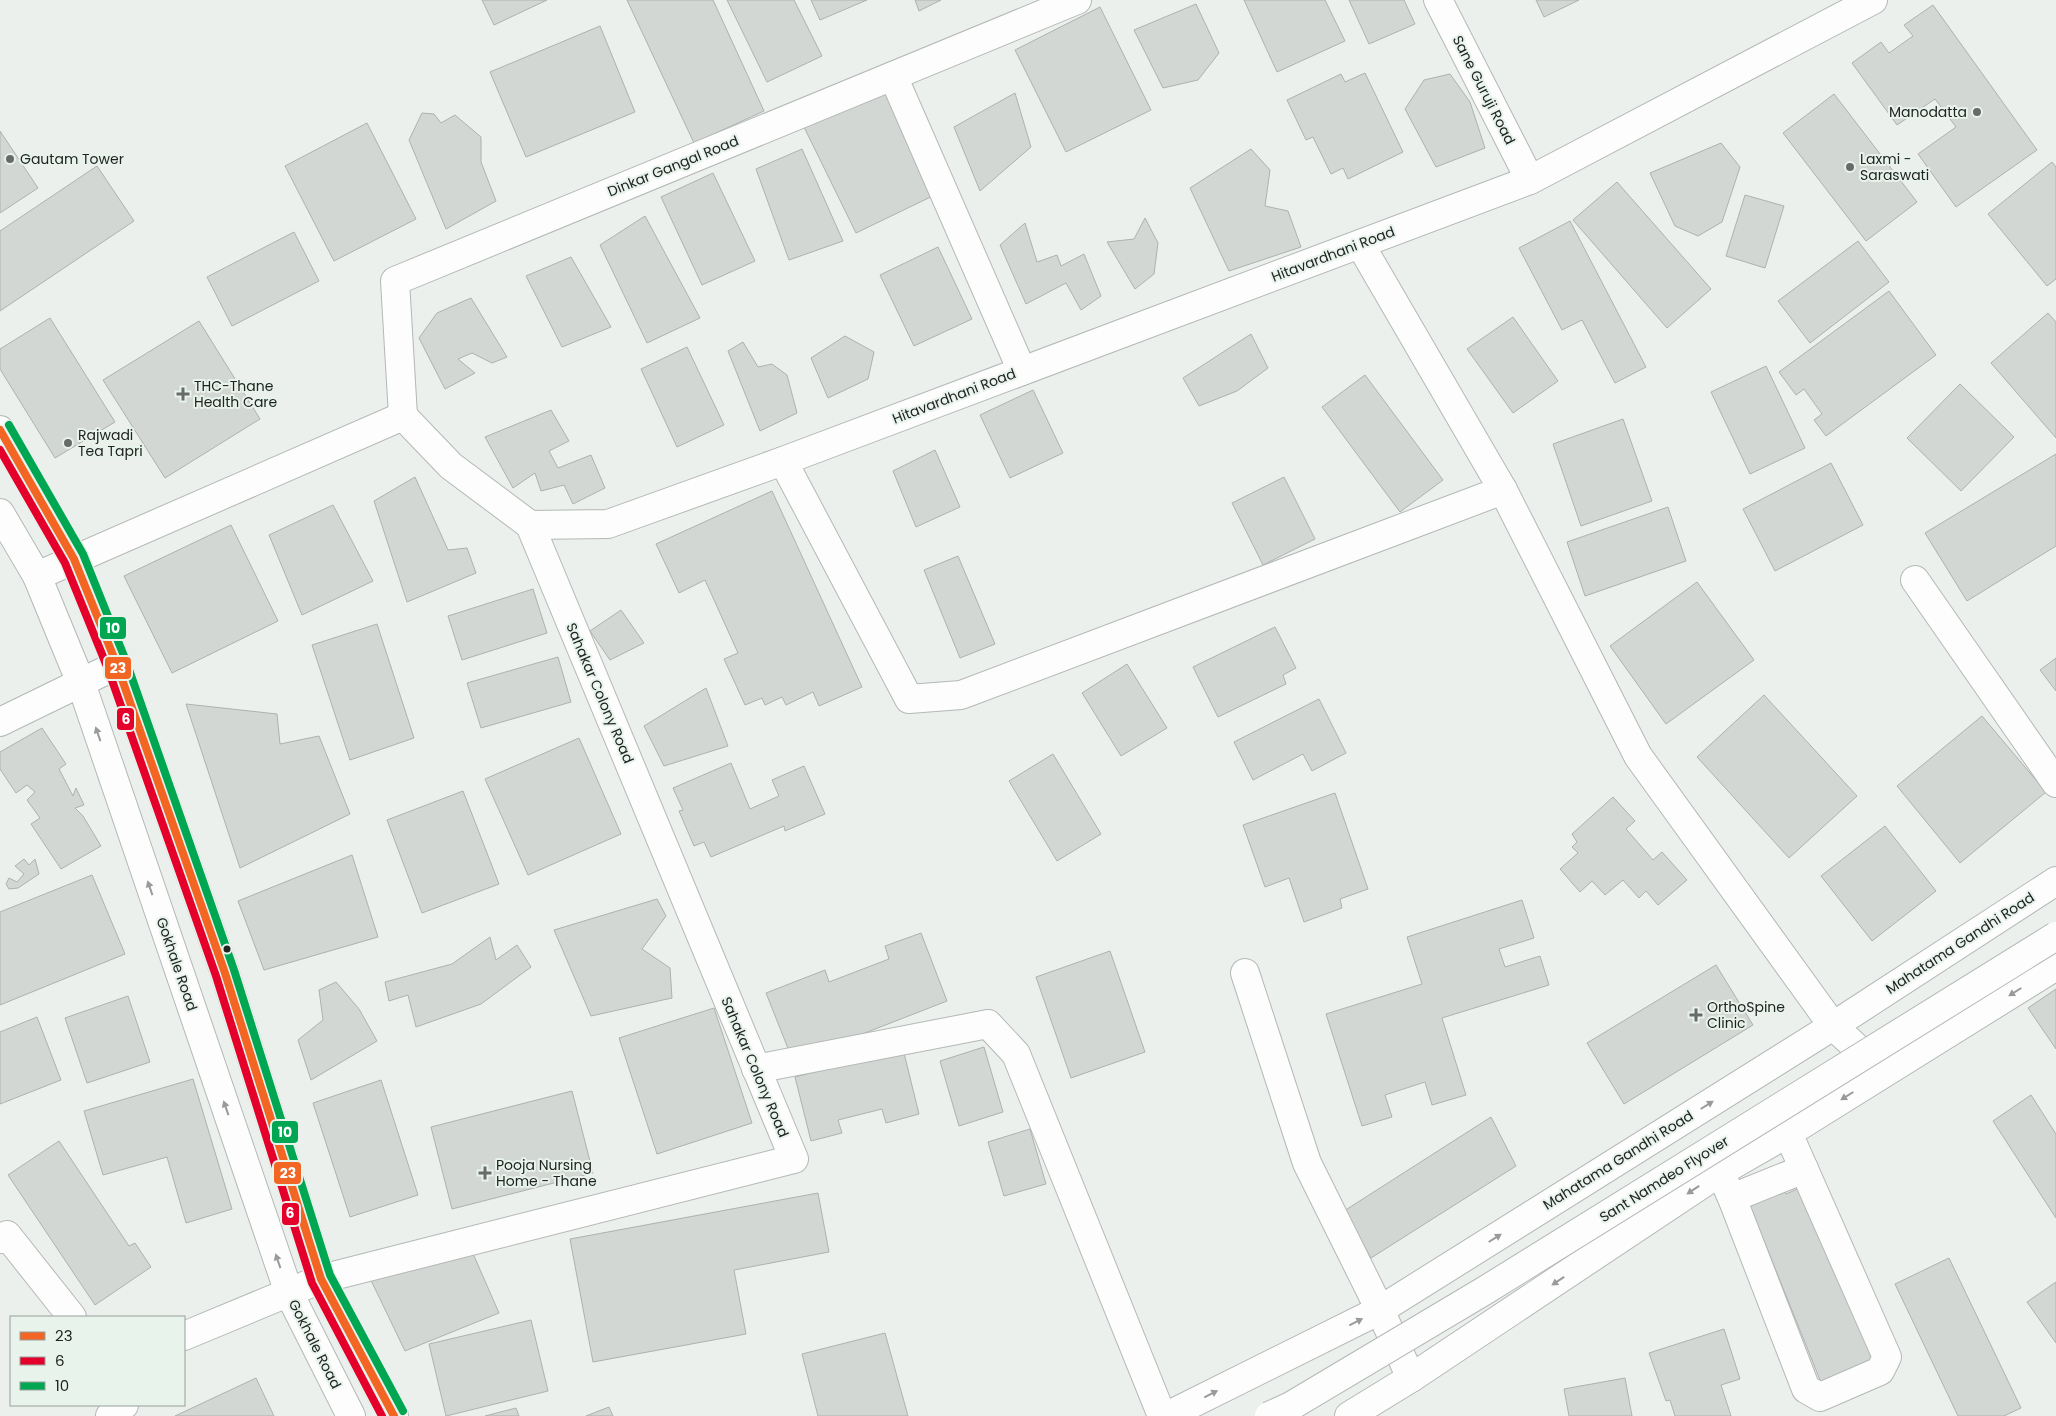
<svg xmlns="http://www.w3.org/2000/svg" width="2056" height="1416" font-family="Poppins,sans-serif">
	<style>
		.building { fill: #d2d7d4; stroke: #adb1af }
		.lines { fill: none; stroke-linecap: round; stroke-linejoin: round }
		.minor-casing { stroke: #b4b8b6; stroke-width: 30 }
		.secondary-casing { stroke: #b4b8b6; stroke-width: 30 }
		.minor { stroke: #fcfdfc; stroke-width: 28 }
		.secondary { stroke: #fcfdfc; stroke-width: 28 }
		.secondary-bridge-casing { stroke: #b4b8b6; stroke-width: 30; stroke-linecap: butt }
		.secondary-bridge { stroke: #fcfdfc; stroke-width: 28 }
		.bus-1-casing { stroke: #e8f3ec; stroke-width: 11 }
		.bus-2-casing { stroke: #e8f3ec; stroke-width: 11 }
		.bus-3-casing { stroke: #e8f3ec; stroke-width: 11 }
		.bus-1 { stroke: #f26522; stroke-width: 8 }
		.bus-2 { stroke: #e4002b; stroke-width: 8 }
		.bus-3 { stroke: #00a651; stroke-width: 8 }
		.oneway { fill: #999b9a }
		.poi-dot { fill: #676b69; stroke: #e8f3ec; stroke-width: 2 }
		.bus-dot { fill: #202422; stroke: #e8f3ec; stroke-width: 2 }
		.labels { text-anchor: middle; stroke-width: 4; stroke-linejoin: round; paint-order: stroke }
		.street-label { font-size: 14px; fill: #202422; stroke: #e8f3ec }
		.poi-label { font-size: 14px; fill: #202422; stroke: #e8f3ec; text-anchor: start }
		.line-badge { stroke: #e8f3ec; stroke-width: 2 }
		.badge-label { font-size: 14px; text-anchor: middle; font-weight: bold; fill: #fff }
	</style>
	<rect width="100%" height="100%" fill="#ebf0ed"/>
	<g class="building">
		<polygon points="482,0 547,0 494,25"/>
		<polygon points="627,0 713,0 764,111 694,143"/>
		<polygon points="727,0 794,0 822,56 767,82"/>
		<polygon points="811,0 867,0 820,20"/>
		<polygon points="915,0 941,0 919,11"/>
		<polygon points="1244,0 1325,0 1345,41 1277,72"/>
		<polygon points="1349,0 1404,0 1415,24 1369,44"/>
		<polygon points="1536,0 1579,0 1544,17"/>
		<polygon points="1196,4 1219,53 1198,80 1163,88 1134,30"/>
		<polygon points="1933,5 2037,150 1956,207 1918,154 1956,127 1935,99 1897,125 1852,63 1881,42 1889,53 1913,36 1904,25"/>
		<polygon points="1100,7 1151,110 1066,152 1015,50"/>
		<polygon points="600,26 635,112 526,157 490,72"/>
		<polygon points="1365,73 1403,152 1348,179 1343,168 1331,174 1313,137 1306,140 1287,100 1341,74 1345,82"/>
		<polygon points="1450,74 1470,102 1485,148 1436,167 1405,109 1424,80"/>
		<polygon points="889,86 941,192 856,233 804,127"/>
		<polygon points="1015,93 1031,147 980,191 954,127"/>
		<polygon points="1834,94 1917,202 1866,241 1783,133"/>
		<polygon points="422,113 434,114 441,123 455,115 481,137 481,162 496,201 446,229 409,140"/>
		<polygon points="367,123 416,219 334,261 285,166"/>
		<polygon points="0,131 38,188 0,213"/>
		<polygon points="1721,143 1740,167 1722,222 1698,236 1675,226 1650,173"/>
		<polygon points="802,149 843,241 789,260 756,169"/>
		<polygon points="1251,149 1270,170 1265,206 1288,211 1301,247 1229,271 1190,188"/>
		<polygon points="2052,162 2056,167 2056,279 2047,286 1988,214"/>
		<polygon points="97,166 134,221 0,311 0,231"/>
		<polygon points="713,173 755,261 702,285 661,197"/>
		<polygon points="1617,182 1711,289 1667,328 1573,220"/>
		<polygon points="1745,195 1784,206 1765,268 1726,256"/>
		<polygon points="645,216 700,318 647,343 600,245"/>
		<polygon points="1145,218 1158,243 1154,274 1135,289 1107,242 1134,239"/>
		<polygon points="1570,221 1646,367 1615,383 1582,320 1562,330 1519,248"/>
		<polygon points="1025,223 1037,262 1057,255 1061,266 1084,254 1101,296 1081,310 1066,283 1026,304 1000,245"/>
		<polygon points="294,232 319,281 232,326 207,277"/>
		<polygon points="1858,241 1889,282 1810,343 1778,301"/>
		<polygon points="938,247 972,319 914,346 880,275"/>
		<polygon points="571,257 611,327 562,347 526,276"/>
		<polygon points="1889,291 1936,355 1826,436 1814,420 1822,414 1804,389 1796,395 1779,372"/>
		<polygon points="471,298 507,357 492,363 472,353 458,359 475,373 445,389 419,338 437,313"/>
		<polygon points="2048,313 2056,322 2056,438 1991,363"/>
		<polygon points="1513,317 1558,381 1513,413 1467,349"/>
		<polygon points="50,318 115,422 55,458 0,369 0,349"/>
		<polygon points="199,321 260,419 165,478 103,380"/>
		<polygon points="1251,334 1268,368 1237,391 1199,406 1183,378"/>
		<polygon points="845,336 874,352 868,379 828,398 811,358"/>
		<polygon points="743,342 758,367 772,364 787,375 797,413 760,431 728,351"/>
		<polygon points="687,347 724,425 677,447 641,369"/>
		<polygon points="1766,366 1805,448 1750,474 1711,392"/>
		<polygon points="1365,375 1443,480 1400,512 1322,407"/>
		<polygon points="1960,384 2014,437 1961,491 1907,438"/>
		<polygon points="1033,390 1063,453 1010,478 980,415"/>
		<polygon points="551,410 569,441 549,451 558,468 591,455 605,488 573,504 564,485 541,491 535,473 513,488 485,437"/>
		<polygon points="1623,419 1652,501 1581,526 1553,444"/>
		<polygon points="935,450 960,507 916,527 893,471"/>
		<polygon points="2056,454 2056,546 1967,601 1925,533"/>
		<polygon points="1831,463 1863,525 1775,571 1743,509"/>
		<polygon points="415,477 448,550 467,548 476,573 407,602 374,501"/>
		<polygon points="1284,477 1315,539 1263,565 1232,503"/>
		<polygon points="772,491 862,687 819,706 813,692 786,705 782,697 765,705 762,698 745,705 724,659 738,653 705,580 679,593 656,544"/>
		<polygon points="333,505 373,581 302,615 269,535"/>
		<polygon points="1668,507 1686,561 1585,596 1567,542"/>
		<polygon points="231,525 278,621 172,673 124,576"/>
		<polygon points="958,556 995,644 960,658 924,570"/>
		<polygon points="1697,582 1754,660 1666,724 1610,646"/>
		<polygon points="533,589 547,633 462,660 448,616"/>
		<polygon points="621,610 644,643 610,660 590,631"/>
		<polygon points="377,624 414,738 350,760 312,645"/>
		<polygon points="1275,627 1296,668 1283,675 1286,684 1218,717 1193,667"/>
		<polygon points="558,657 571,702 481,728 467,683"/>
		<polygon points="2056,658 2056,691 2040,670"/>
		<polygon points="1127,664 1167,728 1121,756 1082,693"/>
		<polygon points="706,688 728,746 664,766 644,726"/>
		<polygon points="1764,695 1857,796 1789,858 1697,757"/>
		<polygon points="1319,699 1346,753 1312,771 1303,754 1253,780 1234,742"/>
		<polygon points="186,704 277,714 280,744 319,736 350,814 240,868"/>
		<polygon points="1982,716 2046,792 1960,863 1897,786"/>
		<polygon points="42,728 66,764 59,769 73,796 76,788 84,805 75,808 83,816 101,846 61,869 31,824 40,818 27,800 35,792 27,785 16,793 0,769 0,752"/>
		<polygon points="579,738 621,834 528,875 485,779"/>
		<polygon points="1053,754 1101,834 1057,861 1009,781"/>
		<polygon points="731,763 750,809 779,796 772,780 804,766 825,814 785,831 784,826 711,857 704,842 694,846 679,811 683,810 673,788"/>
		<polygon points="463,791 499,884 422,913 387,820"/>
		<polygon points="1335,793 1368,889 1340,899 1342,908 1304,922 1289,878 1265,887 1243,825"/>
		<polygon points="1613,797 1635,821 1626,829 1653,860 1662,852 1687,880 1658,905 1646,891 1639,898 1623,880 1605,895 1592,881 1580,892 1560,869 1578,853 1572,847 1577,842 1572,834"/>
		<polygon points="1885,826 1936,891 1872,941 1821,876"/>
		<polygon points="352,855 378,937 264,970 238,901"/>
		<polygon points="24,859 29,865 35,859 39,874 18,888 9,889 6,884 9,878 17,882 24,874 15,866"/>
		<polygon points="92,875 125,954 0,1005 0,912"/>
		<polygon points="657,899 666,916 642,949 670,968 672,998 591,1016 554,930"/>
		<polygon points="1522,900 1534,938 1499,949 1505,967 1540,956 1549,985 1442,1018 1466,1095 1432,1105 1425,1082 1385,1095 1392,1117 1362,1126 1326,1014 1422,984 1407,937"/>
		<polygon points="921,933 947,1001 793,1061 766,993 825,970 829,982 889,959 885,946"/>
		<polygon points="490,937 496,960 517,945 531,967 481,1004 416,1027 408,995 389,1001 385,982 452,964"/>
		<polygon points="1110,951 1145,1052 1071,1078 1036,977"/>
		<polygon points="1716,965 1753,1025 1624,1104 1587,1043"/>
		<polygon points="336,982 359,1009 377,1041 311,1080 298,1040 323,1020 319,990"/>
		<polygon points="2056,989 2056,1049 2028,1008"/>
		<polygon points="128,996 150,1062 87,1083 65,1018"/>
		<polygon points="714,1008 752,1123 657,1154 619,1038"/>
		<polygon points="37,1017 61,1080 0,1104 0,1032"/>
		<polygon points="984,1047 1003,1112 959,1126 940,1061"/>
		<polygon points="903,1049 919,1114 886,1123 882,1109 838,1120 842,1133 811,1141 795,1077"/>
		<polygon points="193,1079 232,1209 186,1223 167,1157 103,1175 84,1111"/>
		<polygon points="381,1080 418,1195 350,1217 313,1103"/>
		<polygon points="572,1091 593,1173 452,1209 431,1127"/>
		<polygon points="2031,1095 2056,1134 2056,1218 1993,1121"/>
		<polygon points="1491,1117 1516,1166 1371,1258 1344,1211"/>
		<polygon points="1030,1129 1046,1184 1004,1196 988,1142"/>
		<polygon points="59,1141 129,1246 135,1243 151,1267 95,1305 8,1175"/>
		<polygon points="1783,1186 1786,1194 1804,1186 1877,1359 1822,1385 1748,1201"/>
		<polygon points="818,1193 829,1252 734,1270 746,1334 593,1362 570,1239"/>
		<polygon points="471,1249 499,1313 405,1351 366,1270"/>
		<polygon points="1949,1258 2021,1408 2004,1416 1958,1416 1895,1284"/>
		<polygon points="2056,1282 2056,1343 2027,1302"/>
		<polygon points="531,1320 548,1391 446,1416 429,1344"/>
		<polygon points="1724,1329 1740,1379 1721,1385 1731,1416 1675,1416 1670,1400 1666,1401 1649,1353"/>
		<polygon points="885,1333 908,1416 818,1416 802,1354"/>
		<polygon points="256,1378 274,1416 175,1416"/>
		<polygon points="1625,1378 1632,1416 1569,1416 1564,1389"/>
		<polygon points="609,1407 613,1416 586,1416"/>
		<polygon points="516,1408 519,1416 485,1416"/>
	</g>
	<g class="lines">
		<g class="minor-casing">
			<g id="minor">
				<polyline points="1438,0 1530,180"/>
				<polyline points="893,76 1022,371"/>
				<polyline points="1360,244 1503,490 1638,756 1833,1026 1881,1070"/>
				<polyline points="403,416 451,466 530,525 608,524 783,461 1530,180 1873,0"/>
				<polyline points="403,416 395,281 1077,0"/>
				<polyline points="783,461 909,699 961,695 1503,490"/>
				<polyline points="37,576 403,416"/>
				<polyline points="1915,580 2056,783"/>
				<polyline points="0,722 117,665"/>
				<polyline points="1245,973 1307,1163 1380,1310 1411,1378"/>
				<polyline points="756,1069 988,1024 1016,1054 1162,1416"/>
				<polyline points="1720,1172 1732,1198 1806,1389 1820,1397 1880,1371 1887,1357 1788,1133"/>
				<polyline points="1732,1198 1804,1169"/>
				<polyline points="0,1239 7,1235 72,1317"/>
				<polyline points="184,1336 321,1279 794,1159 530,525"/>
				<polyline points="110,1416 124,1405"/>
			</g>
		</g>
		<g class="secondary-casing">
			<g id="secondary">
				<polyline points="0,430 74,559 117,665 225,973 321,1279 385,1401 394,1416"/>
				<polyline points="0,513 37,576 81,683 289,1293 351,1416"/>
				<polyline points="1167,1416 1380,1310 1833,1026 2056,881"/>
				<polyline points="1349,1416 1411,1378 1720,1172 1788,1133 2056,966"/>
			</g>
		</g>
		<use href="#minor" class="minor"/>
		<use href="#secondary" class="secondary"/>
		<g class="secondary-bridge-casing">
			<polyline id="secondary-bridge" points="1269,1416 1291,1406 1484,1291 2056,936"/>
		</g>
		<use href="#secondary-bridge" class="secondary-bridge"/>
		<g class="bus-1-casing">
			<polyline id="bus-1" points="0,430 74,559 117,665 225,973 321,1279 394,1416"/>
		</g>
		<g class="bus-2-casing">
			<polyline id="bus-2" points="0,450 65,563 108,669 216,976 312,1283 382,1416"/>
		</g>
		<g class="bus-3-casing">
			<polyline id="bus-3" points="9,425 83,554 126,661 234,970 330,1275 403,1411"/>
		</g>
		<use href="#bus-1" class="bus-1"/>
		<use href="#bus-2" class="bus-2"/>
		<use href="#bus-3" class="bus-3"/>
	</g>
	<defs><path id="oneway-solid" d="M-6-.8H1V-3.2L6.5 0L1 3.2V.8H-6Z" transform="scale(1.25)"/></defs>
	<g class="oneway">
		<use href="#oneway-solid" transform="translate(98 734) rotate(-109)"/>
		<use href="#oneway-solid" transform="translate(150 888) rotate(-109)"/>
		<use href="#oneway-solid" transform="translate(2015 992) rotate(148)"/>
		<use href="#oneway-solid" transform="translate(1847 1096) rotate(148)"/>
		<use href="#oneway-solid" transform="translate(1707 1105) rotate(-32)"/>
		<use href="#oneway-solid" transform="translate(226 1108) rotate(-109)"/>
		<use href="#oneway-solid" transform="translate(1693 1190) rotate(146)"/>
		<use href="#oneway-solid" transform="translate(1495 1238) rotate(-32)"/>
		<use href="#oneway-solid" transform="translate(278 1261) rotate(-109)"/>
		<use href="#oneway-solid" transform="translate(1558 1281) rotate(146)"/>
		<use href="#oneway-solid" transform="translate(1356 1322) rotate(-27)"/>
		<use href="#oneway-solid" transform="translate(1211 1394) rotate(-27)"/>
	</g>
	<g class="poi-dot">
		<circle cx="1977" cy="112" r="5"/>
		<circle cx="10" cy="159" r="5"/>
		<circle cx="1850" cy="167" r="5"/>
		<path d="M180.5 386.5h5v5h5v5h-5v5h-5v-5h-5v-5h5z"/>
		<circle cx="68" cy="443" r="5"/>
		<path d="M1693.5 1007.5h5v5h5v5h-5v5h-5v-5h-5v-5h5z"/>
		<path d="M482.5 1165.5h5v5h5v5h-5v5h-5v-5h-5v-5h5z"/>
	</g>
	<circle class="bus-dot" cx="227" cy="949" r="4.5"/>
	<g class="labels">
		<g class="street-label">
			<text transform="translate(1484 90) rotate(63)" y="5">Sane Guruji Road</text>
			<text transform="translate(673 166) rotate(-22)" y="5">Dinkar Gangal Road</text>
			<text transform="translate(1333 254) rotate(-21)" y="5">Hitavardhani Road</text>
			<text transform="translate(954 396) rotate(-21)" y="5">Hitavardhani Road</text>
			<text transform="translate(600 693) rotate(67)" y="5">Sahakar Colony Road</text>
			<text transform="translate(1960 943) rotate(-33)" y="5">Mahatama Gandhi Road</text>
			<text transform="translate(177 964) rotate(71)" y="5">Gokhale Road</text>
			<text transform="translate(755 1067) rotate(67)" y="5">Sahakar Colony Road</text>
			<text transform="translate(1618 1160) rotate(-32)" y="5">Mahatama Gandhi Road</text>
			<text transform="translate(1664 1179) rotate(-32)" y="5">Sant Namdeo Flyover</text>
			<text transform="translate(315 1344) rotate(63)" y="5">Gokhale Road</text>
		</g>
		<g class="poi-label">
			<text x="1967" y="117" text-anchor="end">Manodatta</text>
			<text x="20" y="164">Gautam Tower</text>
			<text x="1860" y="164">Laxmi -<tspan x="1860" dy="16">Saraswati</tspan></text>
			<text x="194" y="391">THC-Thane<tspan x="194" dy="16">Health Care</tspan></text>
			<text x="78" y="440">Rajwadi<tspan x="78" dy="16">Tea Tapri</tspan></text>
			<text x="1707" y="1012">OrthoSpine<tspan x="1707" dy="16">Clinic</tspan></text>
			<text x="496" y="1170">Pooja Nursing<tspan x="496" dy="16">Home - Thane</tspan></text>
		</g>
	</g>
	<g class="line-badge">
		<rect x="99" y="616" width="28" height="24" rx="5" fill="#00a651"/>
		<rect x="104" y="656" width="28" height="24" rx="5" fill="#f26522"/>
		<rect x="116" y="707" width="19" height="24" rx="5" fill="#e4002b"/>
		<rect x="271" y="1120" width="28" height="24" rx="5" fill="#00a651"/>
		<rect x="273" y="1161" width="29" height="24" rx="5" fill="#f26522"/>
		<rect x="281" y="1202" width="19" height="24" rx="5" fill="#e4002b"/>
	</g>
	<g class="badge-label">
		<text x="113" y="633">10</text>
		<text x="118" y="673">23</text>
		<text x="126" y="724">6</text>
		<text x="285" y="1137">10</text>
		<text x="288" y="1178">23</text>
		<text x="290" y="1218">6</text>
	</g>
	<rect x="10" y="1316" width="175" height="90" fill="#e8f3ec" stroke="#98a09b"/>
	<rect x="20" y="1332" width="25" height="8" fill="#f26522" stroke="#98a09b"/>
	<text x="55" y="1341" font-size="15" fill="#202422">23</text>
	<rect x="20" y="1357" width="25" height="8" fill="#e4002b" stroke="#98a09b"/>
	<text x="55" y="1366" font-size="15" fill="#202422">6</text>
	<rect x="20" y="1382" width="25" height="8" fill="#00a651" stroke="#98a09b"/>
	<text x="55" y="1391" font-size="15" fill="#202422">10</text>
</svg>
